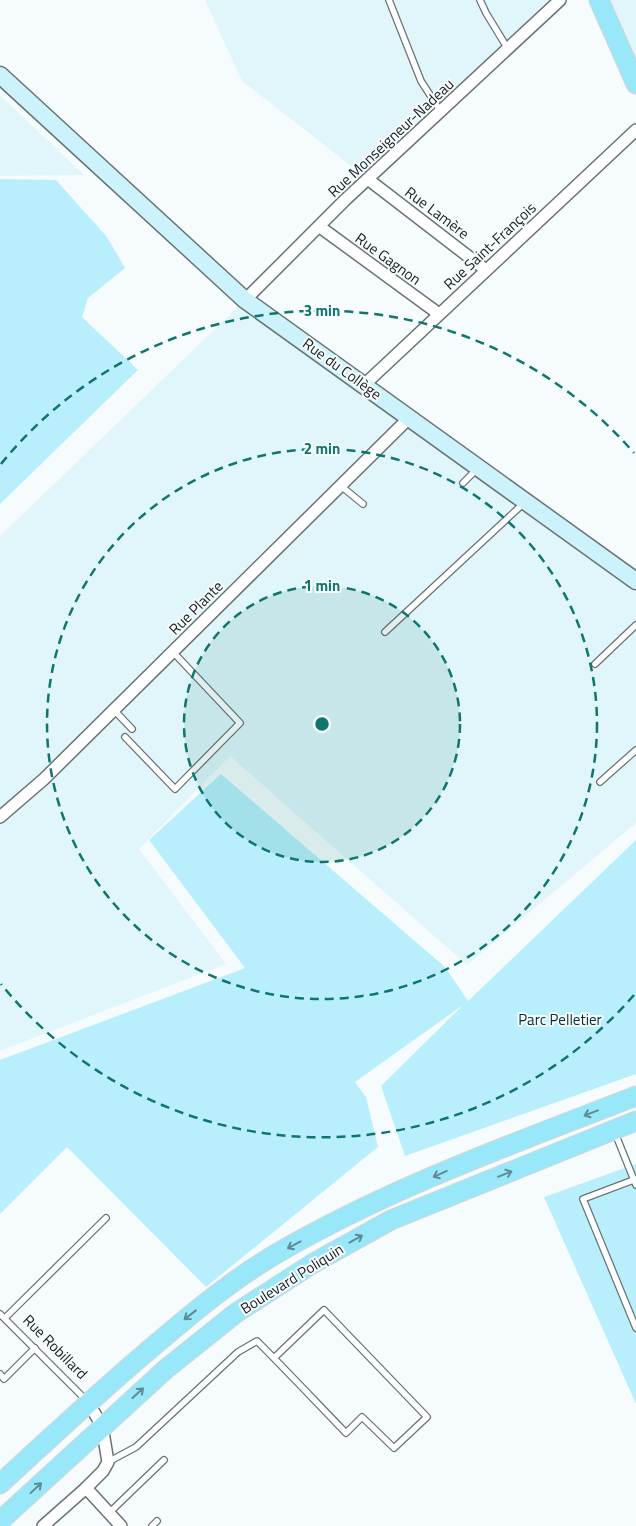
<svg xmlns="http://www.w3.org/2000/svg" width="636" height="1526" font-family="'Titillium Web',sans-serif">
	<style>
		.built { fill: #e1f6fb }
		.green { fill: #b9effc }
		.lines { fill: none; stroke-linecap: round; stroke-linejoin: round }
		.lane-casing { stroke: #697375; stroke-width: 8 }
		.street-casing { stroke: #697375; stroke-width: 14 }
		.secondary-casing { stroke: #697375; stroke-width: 19 }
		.primary-casing { stroke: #d5d6d6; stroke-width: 21 }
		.lane { stroke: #fff; stroke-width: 5.5 }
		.street { stroke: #fff; stroke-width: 11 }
		.secondary { stroke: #ccf3fc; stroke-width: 16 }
		.primary { stroke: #98e8f9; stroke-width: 19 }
		.oneway { stroke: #5e8c96 }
		.ring { fill: none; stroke: #0f766e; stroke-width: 2.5; stroke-dasharray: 9 6 }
		.labels { text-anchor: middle; stroke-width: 4; stroke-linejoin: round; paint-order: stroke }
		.street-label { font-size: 15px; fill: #171b1c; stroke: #f6fcfe }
		.park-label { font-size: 15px; fill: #00313b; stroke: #f6fcfe }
		.centre { fill: #0f766e; stroke: #f6fcfe; stroke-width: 2.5 }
		.ring-label { font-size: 15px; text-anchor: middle; font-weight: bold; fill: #0f766e; stroke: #f6fcfe; stroke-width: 4; stroke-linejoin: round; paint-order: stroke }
	</style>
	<rect width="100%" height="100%" fill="#f6fcfe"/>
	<g class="built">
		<polygon points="205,0 560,0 369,180 242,81"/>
		<polygon points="599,0 636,0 636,79"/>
		<polygon points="0,95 84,175 0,176"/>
		<polygon points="245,300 636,589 636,823 467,965 230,756 139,849 226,964 0,1051 0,536"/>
	</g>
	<g class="green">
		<polygon points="0,179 56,180 107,237 125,268 88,298 82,317 138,370 0,504"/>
		<polygon points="221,774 445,967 468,1001 636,840 636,1074 405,1156 381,1086 463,1005 355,1082 366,1097 378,1147 206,1287 67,1147 0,1214 0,1060 245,968 149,840"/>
		<polygon points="636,1164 636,1404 544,1197"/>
	</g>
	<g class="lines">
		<g class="lane-casing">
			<g id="lane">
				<polyline points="389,0 421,81 441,112"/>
				<polyline points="480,0 486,13 508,49"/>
				<polyline points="463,483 477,469"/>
				<polyline points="341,486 363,504"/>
				<polyline points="385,632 524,503"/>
				<polyline points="595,664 636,625"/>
				<polyline points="114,710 132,729"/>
				<polyline points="125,737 175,789 240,723 173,652"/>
				<polyline points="600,782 636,750"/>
				<polyline points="615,1133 636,1185"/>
				<polyline points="636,1179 583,1199 636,1328"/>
				<polyline points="0,1314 87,1401"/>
				<polyline points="5,1318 106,1218"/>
				<polyline points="0,1374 4,1379 35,1348"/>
				<path d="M108,1462L136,1447L238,1352L257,1341C287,1371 316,1402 346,1433L362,1417L394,1448L427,1417L324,1310L274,1358"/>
				<polyline points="109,1513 164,1460"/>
				<polyline points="152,1526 157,1521"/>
			</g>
		</g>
		<g class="street-casing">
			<g id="street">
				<polyline points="369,180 486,270"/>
				<polyline points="320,227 439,314"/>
				<polyline points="245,300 346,199 560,0"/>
				<polyline points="364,385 636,130"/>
				<polyline points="0,817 44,779 409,418"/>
				<polyline points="86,1488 121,1526"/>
				<polyline points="43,1526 86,1488 103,1471 108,1462 102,1426 88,1402"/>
			</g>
		</g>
		<g class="secondary-casing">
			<polyline id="secondary" points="0,75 245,300 636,581"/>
		</g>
		<g class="primary-casing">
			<g id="primary">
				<polyline points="599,0 636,84"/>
				<path d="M0,1484C49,1439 98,1393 149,1350C189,1316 230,1281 276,1254C389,1188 515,1143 636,1096"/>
				<polyline points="0,1521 166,1369 236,1313 312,1264 391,1220 636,1121"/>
			</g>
		</g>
		<use href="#lane" class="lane"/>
		<use href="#street" class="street"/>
		<use href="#secondary" class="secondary"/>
		<use href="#primary" class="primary"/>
	</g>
	<defs><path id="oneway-shaft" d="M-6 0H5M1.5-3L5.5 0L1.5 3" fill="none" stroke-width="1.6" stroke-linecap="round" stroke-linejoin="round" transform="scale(1.25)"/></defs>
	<g class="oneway">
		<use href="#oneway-shaft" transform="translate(591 1113) rotate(159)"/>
		<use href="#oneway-shaft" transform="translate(440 1174) rotate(156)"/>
		<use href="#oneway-shaft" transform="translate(505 1174) rotate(-22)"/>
		<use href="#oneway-shaft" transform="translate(356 1239) rotate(-29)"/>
		<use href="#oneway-shaft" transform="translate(294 1245) rotate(152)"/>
		<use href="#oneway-shaft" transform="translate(190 1315) rotate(142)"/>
		<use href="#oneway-shaft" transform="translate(138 1393) rotate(-42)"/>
		<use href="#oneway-shaft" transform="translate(36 1488) rotate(-43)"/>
	</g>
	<circle cx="322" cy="724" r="138" fill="#0f766e" fill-opacity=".12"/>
	<g class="ring">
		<circle cx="322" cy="724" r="138"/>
		<circle cx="322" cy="724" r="275"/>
		<path d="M634 995A413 413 0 0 1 1 984M1 464A413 413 0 0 1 634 453"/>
	</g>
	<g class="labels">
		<g class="street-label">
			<text transform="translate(391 138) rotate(-43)" y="5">Rue Monseigneur-Nadeau</text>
			<text transform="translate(437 213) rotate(37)" y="5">Rue Lamère</text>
			<text transform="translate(490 246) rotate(-43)" y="5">Rue Saint-François</text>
			<text transform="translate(388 259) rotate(36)" y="5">Rue Gagnon</text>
			<text transform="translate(342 369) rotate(36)" y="5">Rue du Collège</text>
			<text transform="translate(196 608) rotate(-45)" y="5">Rue Plante</text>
			<text transform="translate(292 1279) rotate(-32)" y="5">Boulevard Poliquin</text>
			<text transform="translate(55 1347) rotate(45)" y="5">Rue Robillard</text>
		</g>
		<g class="park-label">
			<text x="560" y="1025">Parc Pelletier</text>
		</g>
	</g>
	<circle cx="322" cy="724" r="8" class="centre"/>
	<g class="ring-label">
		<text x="322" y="316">3 min</text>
		<text x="322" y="454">2 min</text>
		<text x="322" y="591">1 min</text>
	</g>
</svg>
